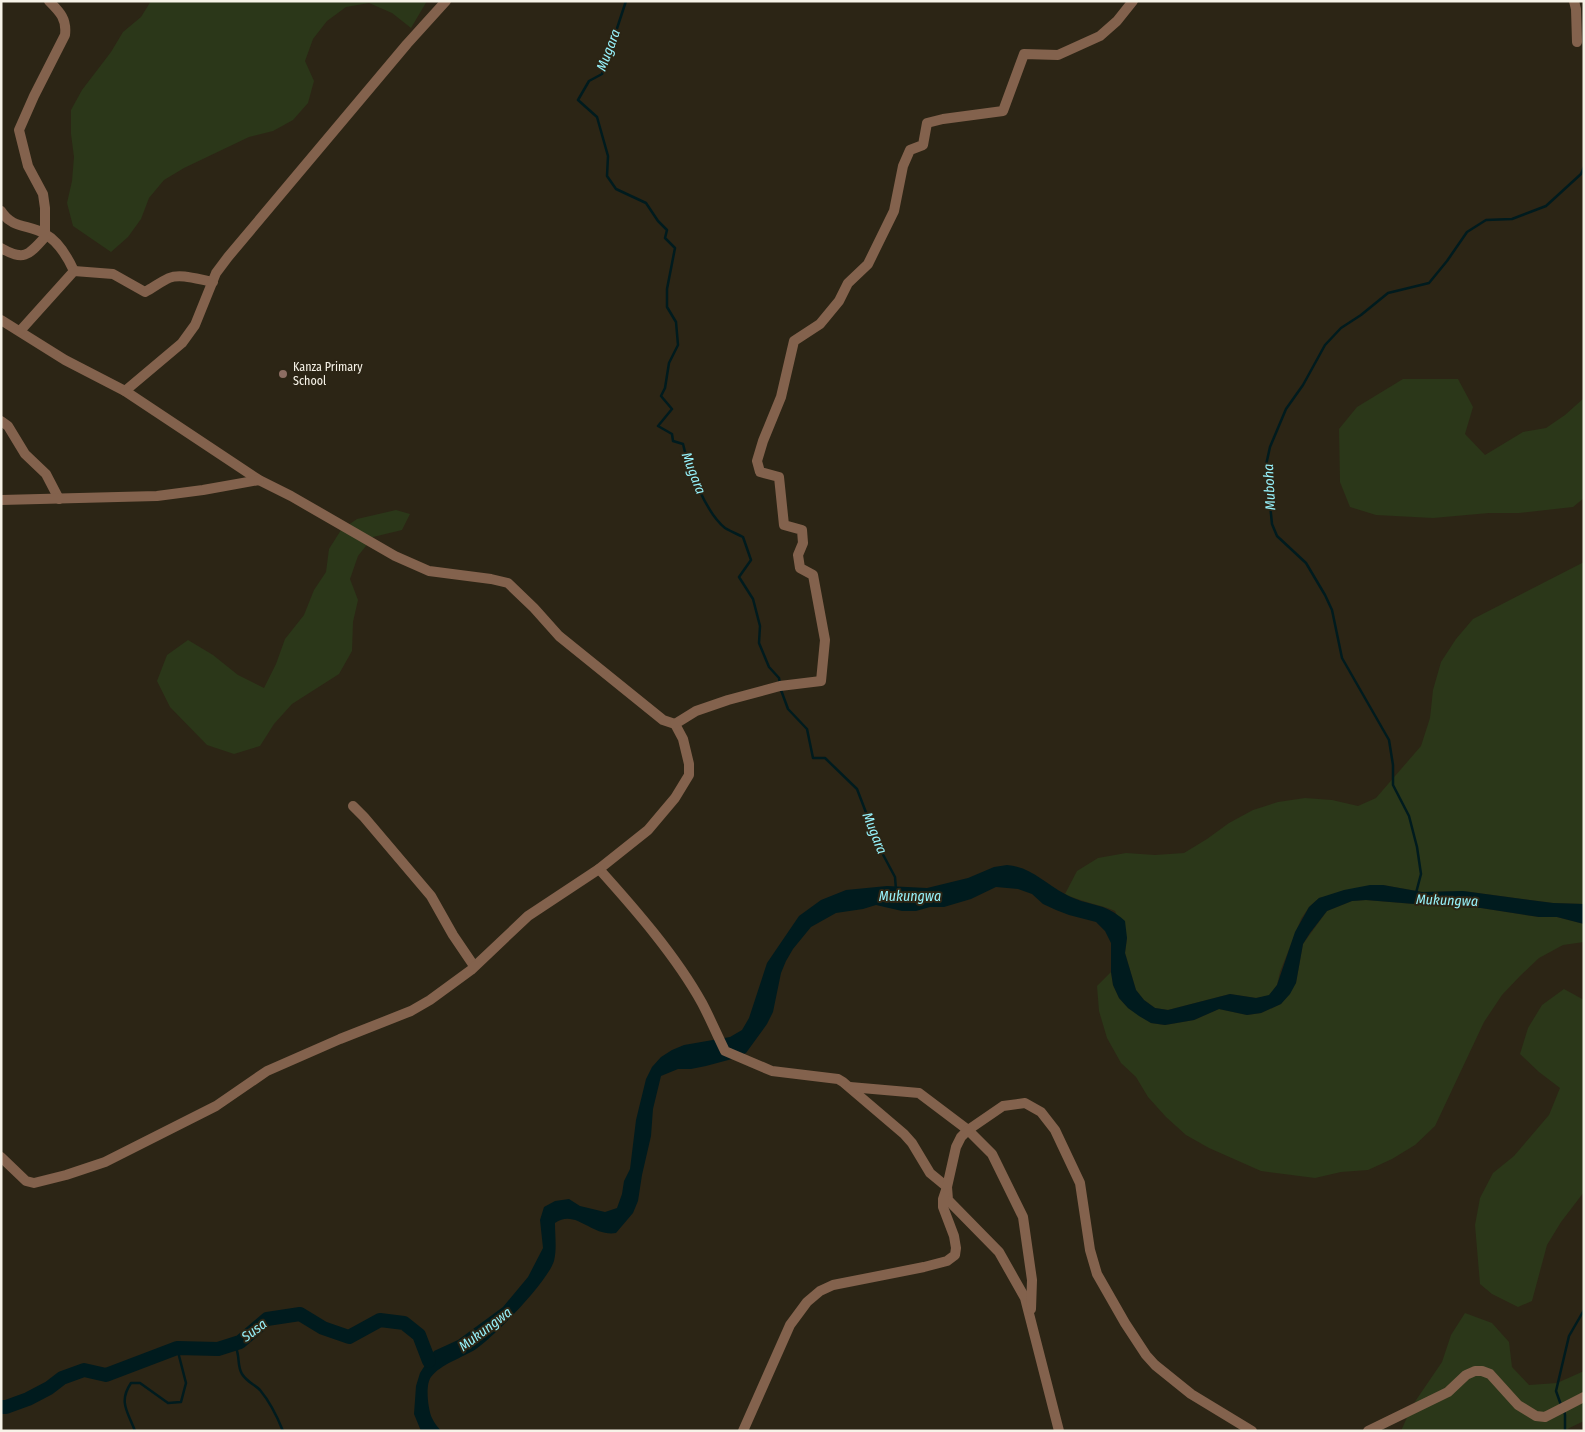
<svg xmlns="http://www.w3.org/2000/svg" width="1585" height="1432" font-family="'Fira Sans Condensed',sans-serif">
	<style>
		.green { fill: #2b3719 }
		.water { fill: #001b1e }
		.lines { fill: none; stroke-linecap: round; stroke-linejoin: round }
		.stream { stroke: #001b1e; stroke-width: 2.5 }
		.river { stroke: #001b1e; stroke-width: 14 }
		.minor { stroke: #83624d; stroke-width: 10 }
		.education-dot { fill: #8d6e63; stroke: #2c2515; stroke-width: 2 }
		.labels { text-anchor: middle; stroke-width: 4; stroke-linejoin: round; paint-order: stroke }
		.poi-label { font-size: 12px; fill: #f7f3e8; stroke: #2c2515; text-anchor: start }
		.water-label { font-size: 14px; font-style: italic; fill: #97f2fb; stroke: #2c2515 }
	</style>
	<rect width="100%" height="100%" fill="#2c2515"/>
	<g class="green">
		<polygon points="151,1 427,1 411,28 392,13 369,3 346,7 327,21 313,39 305,61 314,81 308,103 293,120 273,131 249,137 184,168 164,180 149,198 141,219 128,237 111,252 73,226 67,203 72,181 74,157 71,134 71,110 82,90 111,52 123,32 141,17"/>
		<polygon points="1403,379 1458,379 1473,407 1465,434 1485,455 1523,432 1546,428 1565,415 1584,398 1584,498 1573,507 1519,513 1489,513 1433,518 1376,515 1350,507 1340,482 1339,429 1357,407"/>
		<polygon points="396,510 410,514 402,530 373,537 358,556 350,579 358,600 353,622 352,651 339,674 292,704 274,724 260,746 234,754 207,745 170,707 157,681 167,655 188,640 213,655 238,675 264,688 276,664 285,639 304,615 314,590 326,572 329,549 341,530 357,519"/>
		<path d="M1584,562V904L1553,903L1463,891L1422,892L1383,885L1319,898L1309,907L1301,919L1280,972L1277,985L1269,996L1256,998L1230,994L1168,1010L1155,1008L1144,1000L1136,990L1125,953L1127,938L1115,911C1099,904 1081,902 1065,894L1077,871L1098,858L1126,853L1155,855L1184,853L1207,839L1229,823L1253,810L1278,802L1305,798L1332,800L1358,806L1376,798L1421,746L1430,718L1433,690L1441,662L1456,639L1473,619Z"/>
		<polygon points="1366,900 1439,906 1481,908 1539,917 1557,917 1584,924 1584,942 1563,945 1539,958 1520,976 1502,995 1484,1022 1435,1126 1415,1145 1392,1159 1368,1170 1341,1172 1315,1178 1261,1171 1209,1148 1186,1135 1166,1117 1148,1097 1136,1077 1121,1063 1107,1038 1099,1011 1097,986 1111,972 1113,985 1119,998 1128,1008 1151,1023 1165,1025 1194,1020 1219,1009 1247,1015 1261,1013 1281,1004 1296,983 1303,944 1327,911 1352,901"/>
		<polygon points="1564,989 1584,1000 1584,1192 1561,1222 1547,1245 1532,1301 1518,1307 1492,1294 1480,1284 1475,1225 1480,1198 1493,1173 1514,1156 1549,1115 1560,1088 1539,1072 1520,1054 1528,1028 1542,1005"/>
		<polygon points="1465,1313 1492,1323 1509,1342 1512,1367 1529,1385 1557,1383 1584,1371 1584,1421 1563,1431 1401,1431 1412,1406 1442,1362 1451,1335"/>
	</g>
	<path class="water" d="M1007,865C1032,867 1044,883 1065,894C1088,907 1104,901 1125,921L1127,938L1125,953L1136,990L1144,1000L1155,1008L1168,1010L1230,994L1256,998L1269,995L1277,985L1295,932L1309,907L1319,898L1344,890L1370,885H1383L1422,892L1463,891L1553,903L1584,904V924L1557,917H1539L1481,908L1439,906L1366,900L1352,901L1327,911L1310,933L1303,944L1296,983L1290,994L1281,1004L1261,1013L1247,1015L1219,1009L1194,1020L1165,1025L1151,1023L1139,1016L1128,1008L1119,998L1113,985L1111,972V943L1105,931L1096,922L1069,915L1056,910L1043,904L1032,894L1018,889L996,887L971,899L944,907H930L916,911H902L876,905L863,909L836,913L811,927L793,949L786,961L781,973L773,1012L767,1024L746,1053L732,1059L706,1066L691,1069H678L661,1076L653,1109L651,1136L642,1175L638,1201L633,1213L616,1233C591,1237 576,1208 555,1223C555,1236 557,1249 554,1261C548,1281 494,1337 476,1349C462,1358 441,1364 431,1377C425,1385 428,1409 432,1418C434,1423 438,1427 441,1431H421L414,1414L416,1386L420,1373L434,1351L458,1340L503,1307L528,1277L543,1248L540,1220L544,1207L555,1201L569,1199L580,1206L605,1212L617,1208L622,1194L624,1181L630,1169L636,1120L646,1079L652,1067L661,1057L672,1050L684,1045L730,1037L742,1030L749,1018L767,963L799,916L821,900L846,890L887,886L927,888L968,878L994,867Z"/>
	<g class="lines">
		<g class="stream">
			<path d="M626,1L602,74L589,81L578,100L597,117L608,156L607,176L616,189L646,203L658,221L667,230L665,238L675,248L667,289V307L676,322L678,345L669,363L665,388L661,396L672,409L658,426L672,434L673,441L683,444C688,467 706,513 725,528C730,531 737,534 743,537L751,560L739,577L753,599L760,626L759,643L769,667L779,678L780,684"/>
			<polyline points="781,690 788,709 807,729 813,758 825,758 857,789 880,849 895,877 896,890"/>
			<polyline points="1416,893 1421,874 1417,847 1409,816 1393,785 1393,765 1389,740 1342,658 1332,610 1325,595 1306,563 1277,536 1272,524 1266,465 1270,447 1286,409 1303,385 1325,345 1341,328 1361,315 1388,293 1429,283 1447,261 1467,232 1486,220 1512,219 1546,206 1581,174 1584,167"/>
			<path d="M240,1342L236,1348C240,1357 237,1366 242,1374C247,1382 254,1384 260,1390C270,1402 277,1416 283,1431"/>
			<polyline points="1561,1405 1556,1391 1569,1336 1584,1310"/>
			<polyline points="1564,1410 1565,1415 1565,1431"/>
			<path d="M135,1431C128,1412 118,1402 131,1383H140L168,1403L181,1402L186,1383L177,1348"/>
		</g>
		<polyline class="river" points="1,1407 6,1407 28,1399 49,1388 62,1378 84,1370 106,1375 177,1348 218,1349 240,1342 267,1319 300,1314 323,1328 349,1337 380,1320 404,1323 419,1335 429,1361"/>
		<g class="minor">
			<polyline points="1574,1 1576,9 1577,42"/>
			<path d="M1,211C13,230 30,224 45,234C58,241 68,258 74,271"/>
			<path d="M1,248C24,261 28,256 45,237V208L43,194L28,166L19,130L34,96L65,35C67,19 60,12 49,1"/>
			<polyline points="1,320 65,360 125,391 259,480 291,496 395,556 429,571 491,579 508,583 534,608 559,636 663,720 675,724"/>
			<path d="M20,331L74,271L113,274L145,292C153,288 160,282 169,278C181,273 200,280 213,282"/>
			<polyline points="125,391 182,343 195,325 216,273 228,257 407,44 446,1"/>
			<polyline points="1,421 8,426 25,454 46,474 59,499"/>
			<polyline points="1,500 157,496 203,490 259,480"/>
			<polyline points="353,806 364,817 431,896 453,935 474,966"/>
			<path d="M599,869C635,909 676,956 702,1003C710,1018 717,1035 725,1051L772,1071L838,1079L843,1082L904,1134L912,1143L930,1173L947,1187L948,1200L999,1252L1025,1298L1059,1431"/>
			<polyline points="850,1087 919,1093 968,1130 992,1154 1023,1217 1032,1280 1031,1309"/>
			<polyline points="1,1157 26,1181 34,1183 66,1175 105,1162 216,1106 267,1071 340,1039 411,1011 430,1000 471,970 528,916 599,869 648,830 675,798 689,775 689,764 683,739 675,724 696,711 728,700 780,686 821,681 825,640 813,575 800,568 798,555 803,543 802,530 784,525 779,477 760,472 757,461 763,441 781,397 794,341 820,324 839,301 848,283 868,264 894,211 903,166 910,150 923,145 927,123 943,119 1003,111 1024,54 1058,55 1100,36 1117,21 1133,1"/>
			<polyline points="743,1431 790,1325 807,1302 820,1291 833,1285 924,1267 947,1261 955,1255 956,1248 954,1236 943,1207 943,1199 947,1187 956,1147 961,1137 968,1130 1003,1106 1025,1103 1041,1112 1055,1130 1080,1183 1090,1250 1097,1274 1125,1323 1146,1355 1155,1365 1191,1394 1252,1431"/>
			<polyline points="1368,1431 1448,1392 1466,1375 1475,1371 1482,1371 1490,1374 1518,1405 1536,1416 1545,1417 1584,1397"/>
		</g>
	</g>
	<circle class="education-dot" cx="283" cy="374" r="5"/>
	<g class="labels">
		<g class="poi-label">
			<text x="293" y="371">Kanza Primary<tspan x="293" dy="14">School</tspan></text>
		</g>
		<g class="water-label">
			<text transform="translate(608 50) rotate(-69)" y="5">Mugara</text>
			<text transform="translate(694 473) rotate(69)" y="5">Mugara</text>
			<text transform="translate(1269 487) rotate(-93)" y="5">Muboha</text>
			<text transform="translate(875 833) rotate(68)" y="5">Mugara</text>
			<text x="910" y="901">Mukungwa</text>
			<text transform="translate(1447 900) rotate(2)" y="5">Mukungwa</text>
			<text transform="translate(485 1329) rotate(-37)" y="5">Mukungwa</text>
			<text transform="translate(254 1330) rotate(-37)" y="5">Susa</text>
		</g>
	</g>
	<rect width="1585" height="1432" fill="none" stroke="#f7f3e8" stroke-width="5"/>
</svg>
